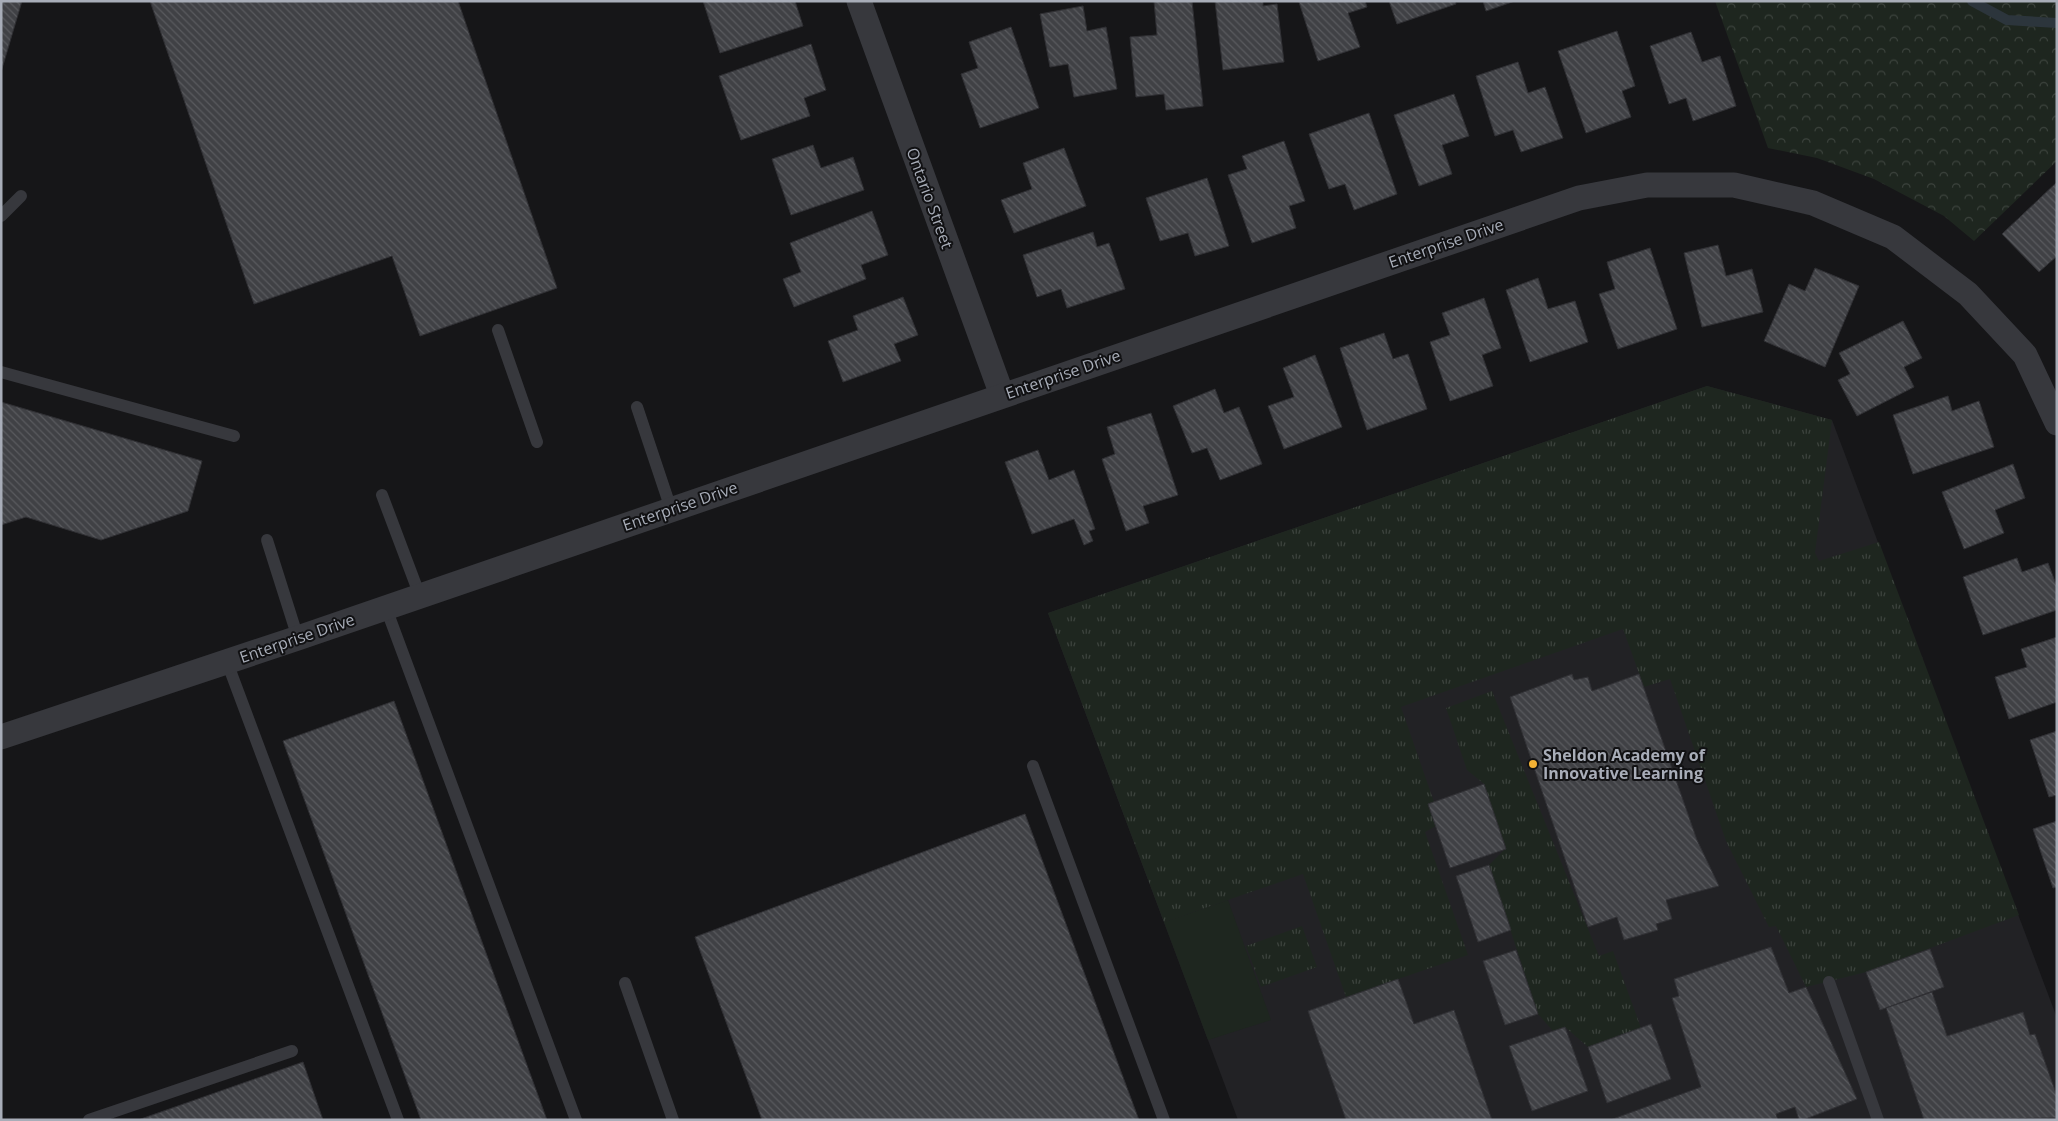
<svg xmlns="http://www.w3.org/2000/svg" width="2058" height="1121" font-family="'Open Sans',sans-serif">
	<style>
		.built { fill: #222225 }
		.green { fill: #1e261f }
		.forest { fill: url(#forest-crowns) }
		.park { fill: url(#park-tufts) }
		.lines { fill: none; stroke-linecap: round; stroke-linejoin: round }
		.stream { stroke: #2c353c; stroke-width: 10 }
		.building { fill: url(#building-back-hatch); stroke: #303034 }
		.service { stroke: #37383d; stroke-width: 12 }
		.minor { stroke: #37383d; stroke-width: 25 }
		.poi-dot { fill: #f2b134; stroke: #111113; stroke-width: 2 }
		.labels { text-anchor: middle; stroke-width: 4; stroke-linejoin: round; paint-order: stroke }
		.street-label { font-size: 16px; fill: #a8adb8; stroke: #111113 }
		.poi-label { font-size: 16px; font-weight: bold; fill: #a8adb8; stroke: #111113; text-anchor: start }
	</style>
	<defs>
		<pattern id="forest-crowns" width="20" height="18" patternUnits="userSpaceOnUse" patternTransform="scale(1.25)"><rect width="20" height="18" fill="#1e261f"/><path d="M2 6a3 3 0 1 1 6 0M12 15a3 3 0 1 1 6 0" fill="none" stroke="#3c433d"/></pattern>
		<pattern id="park-tufts" width="24" height="20" patternUnits="userSpaceOnUse" patternTransform="scale(1.25)"><rect width="24" height="20" fill="#1e261f"/><path d="M3 7l-1-3M5 7V3M7 7l1-3M15 17l-1-3M17 17v-4M19 17l1-3" fill="none" stroke="#3c433d"/></pattern>
		<pattern id="building-back-hatch" width="6" height="6" patternUnits="userSpaceOnUse" patternTransform="scale(1.25)"><rect width="6" height="6" fill="#404145"/><path d="M-1 5l2 2M0 0l6 6M5-1l2 2" fill="none" stroke="#595a5e"/></pattern>
	</defs>
	<rect width="100%" height="100%" fill="#161618"/>
	<polygon class="built" points="1707,386 1832,420 2057,1018 2057,1120 1238,1120 1048,613"/>
	<polygon class="green" points="1228,900 1271,1020 1208,1040 1164,922"/>
	<polygon class="forest" points="1715,1 2057,1 2057,161 1974,241 1944,216 1874,179 1817,158 1768,148"/>
	<g class="park">
		<polygon points="1707,386 1832,420 1815,553 1819,561 1879,542 2019,915 1866,972 1806,987 1776,926 1769,927 1726,841 1670,679 1644,687 1623,629 1401,707 1434,802 1428,804 1436,826 1425,832 1468,955 1346,997 1303,874 1164,922 1048,613"/>
		<polygon points="1492,691 1599,956 1613,951 1641,1028 1588,1047 1565,1027 1553,1031 1538,1014 1489,865 1506,848 1484,784 1467,770 1446,708"/>
		<polygon points="1302,926 1317,967 1261,987 1246,946"/>
	</g>
	<g class="lines">
		<polyline class="stream" points="1972,1 2007,20 2057,23"/>
	</g>
	<g class="building">
		<polygon points="1,1 22,1 1,72"/>
		<polygon points="150,1 458,1 557,288 420,336 392,256 254,304"/>
		<polygon points="703,1 795,1 803,26 720,53"/>
		<polygon points="1154,1 1192,1 1203,106 1166,110 1164,94 1136,97 1130,37 1157,35"/>
		<polygon points="1215,1 1263,1 1263,6 1277,4 1284,62 1223,70"/>
		<polygon points="1365,1 1367,7 1348,13 1360,47 1318,61 1299,2"/>
		<polygon points="1389,1 1455,1 1456,4 1397,24"/>
		<polygon points="1483,1 1515,1 1486,11"/>
		<polygon points="1083,6 1087,31 1106,27 1117,89 1074,97 1068,64 1050,67 1040,14"/>
		<polygon points="1011,27 1039,108 980,128 961,74 978,68 969,42"/>
		<polygon points="1617,31 1635,86 1622,91 1631,117 1586,133 1558,51"/>
		<polygon points="1691,32 1702,62 1720,56 1736,106 1693,121 1686,98 1669,104 1650,46"/>
		<polygon points="811,44 826,90 804,98 810,116 741,140 719,76"/>
		<polygon points="1518,62 1528,93 1545,87 1563,138 1521,152 1513,130 1495,136 1476,76"/>
		<polygon points="1454,94 1469,136 1442,145 1452,174 1419,186 1394,115"/>
		<polygon points="1369,113 1397,194 1354,210 1345,184 1329,189 1309,134"/>
		<polygon points="1284,141 1305,201 1289,206 1296,228 1252,243 1228,175 1247,169 1242,156"/>
		<polygon points="813,145 821,168 853,157 864,190 791,215 772,159"/>
		<polygon points="1064,148 1086,206 1014,233 1001,200 1032,189 1023,163"/>
		<polygon points="1207,178 1229,246 1195,256 1188,233 1160,241 1146,198"/>
		<polygon points="2057,182 2057,256 2039,272 2002,234"/>
		<polygon points="872,211 888,255 861,265 866,279 794,307 783,279 801,272 790,243"/>
		<polygon points="1093,232 1097,247 1109,243 1125,289 1067,308 1061,289 1037,297 1023,255"/>
		<polygon points="1718,245 1726,276 1752,269 1763,312 1702,327 1684,253"/>
		<polygon points="1650,248 1677,329 1618,349 1599,294 1615,289 1607,262"/>
		<polygon points="1815,268 1859,286 1825,367 1764,341 1789,284 1805,291"/>
		<polygon points="1538,278 1548,309 1575,301 1588,342 1530,362 1506,290"/>
		<polygon points="903,297 918,335 894,344 901,361 843,382 828,341 858,330 853,316"/>
		<polygon points="1484,298 1501,348 1482,355 1493,386 1450,401 1430,342 1450,335 1442,313"/>
		<polygon points="1903,321 1922,358 1904,367 1914,387 1857,416 1838,380 1850,374 1839,353"/>
		<polygon points="1384,333 1393,359 1408,354 1427,409 1367,430 1340,348"/>
		<polygon points="1315,355 1342,427 1284,449 1268,406 1294,397 1283,368"/>
		<polygon points="1215,389 1224,413 1239,407 1262,464 1220,480 1207,448 1192,453 1173,406"/>
		<polygon points="1948,396 1952,411 1979,401 1994,447 1913,474 1893,415"/>
		<polygon points="1,402 202,461 188,511 101,540 26,517 1,525"/>
		<polygon points="1151,413 1178,495 1143,506 1149,523 1126,531 1102,459 1115,454 1107,427"/>
		<polygon points="1038,450 1049,480 1074,470 1095,529 1089,531 1093,541 1084,545 1074,519 1032,534 1005,462"/>
		<polygon points="2013,464 2025,498 1995,510 2004,533 1964,549 1942,492"/>
		<polygon points="2017,558 2022,572 2048,563 2057,587 2057,610 1983,635 1963,577"/>
		<polygon points="2057,637 2057,702 2009,719 1995,677 2027,667 2021,649"/>
		<polygon points="1572,674 1574,680 1588,677 1592,691 1639,674 1697,840 1719,886 1666,900 1672,919 1656,924 1658,930 1624,940 1617,917 1588,927 1510,697"/>
		<polygon points="394,701 547,1120 421,1120 283,741"/>
		<polygon points="2057,731 2057,795 2049,797 2030,740"/>
		<polygon points="1484,784 1506,849 1450,868 1428,804"/>
		<polygon points="1025,814 1139,1120 762,1120 695,937"/>
		<polygon points="2057,821 2057,887 2053,888 2033,829"/>
		<polygon points="1489,865 1511,930 1478,942 1456,876"/>
		<polygon points="1771,947 1789,993 1806,987 1857,1099 1803,1120 1799,1120 1795,1107 1776,1114 1778,1120 1610,1120 1701,1087 1672,998 1679,996 1674,979"/>
		<polygon points="1930,949 1944,987 1880,1010 1866,972"/>
		<polygon points="1516,950 1538,1014 1505,1025 1483,961"/>
		<polygon points="1398,979 1414,1024 1454,1010 1492,1120 1346,1120 1308,1011"/>
		<polygon points="1932,992 1947,1036 2023,1012 2030,1035 2035,1034 2057,1096 2057,1118 1924,1120 1886,1008"/>
		<polygon points="1651,1024 1671,1079 1607,1103 1588,1047"/>
		<polygon points="1565,1027 1588,1091 1532,1111 1509,1046"/>
		<polygon points="303,1062 323,1120 138,1120"/>
	</g>
	<g class="lines">
		<g class="service">
			<polyline points="1,216 21,196"/>
			<polyline points="498,330 537,442"/>
			<polyline points="1,372 234,436"/>
			<polyline points="637,407 671,509"/>
			<polyline points="382,495 420,596"/>
			<polyline points="267,540 298,638"/>
			<polyline points="386,608 576,1120"/>
			<polyline points="227,662 398,1120"/>
			<polyline points="1033,766 1164,1120"/>
			<polyline points="1829,982 1878,1120"/>
			<polyline points="625,983 673,1120"/>
			<polyline points="89,1120 292,1051"/>
		</g>
		<g class="minor">
			<polyline points="859,1 1002,395"/>
			<polyline points="1,737 298,638 1579,198 1647,185 1734,185 1813,203 1893,237 1968,294 2025,355 2057,423"/>
		</g>
	</g>
	<circle class="poi-dot" cx="1533" cy="764" r="5"/>
	<g class="labels">
		<g class="street-label">
			<text transform="translate(930 198) rotate(70)" y="6">Ontario Street</text>
			<text transform="translate(1446 243) rotate(-19)" y="6">Enterprise Drive</text>
			<text transform="translate(1063 374) rotate(-19)" y="6">Enterprise Drive</text>
			<text transform="translate(680 506) rotate(-19)" y="6">Enterprise Drive</text>
			<text transform="translate(297 638) rotate(-19)" y="6">Enterprise Drive</text>
		</g>
		<g class="poi-label">
			<text x="1543" y="761">Sheldon Academy of<tspan x="1543" dy="18">Innovative Learning</tspan></text>
		</g>
	</g>
	<rect width="2058" height="1121" fill="none" stroke="#a8adb8" stroke-width="5"/>
</svg>
